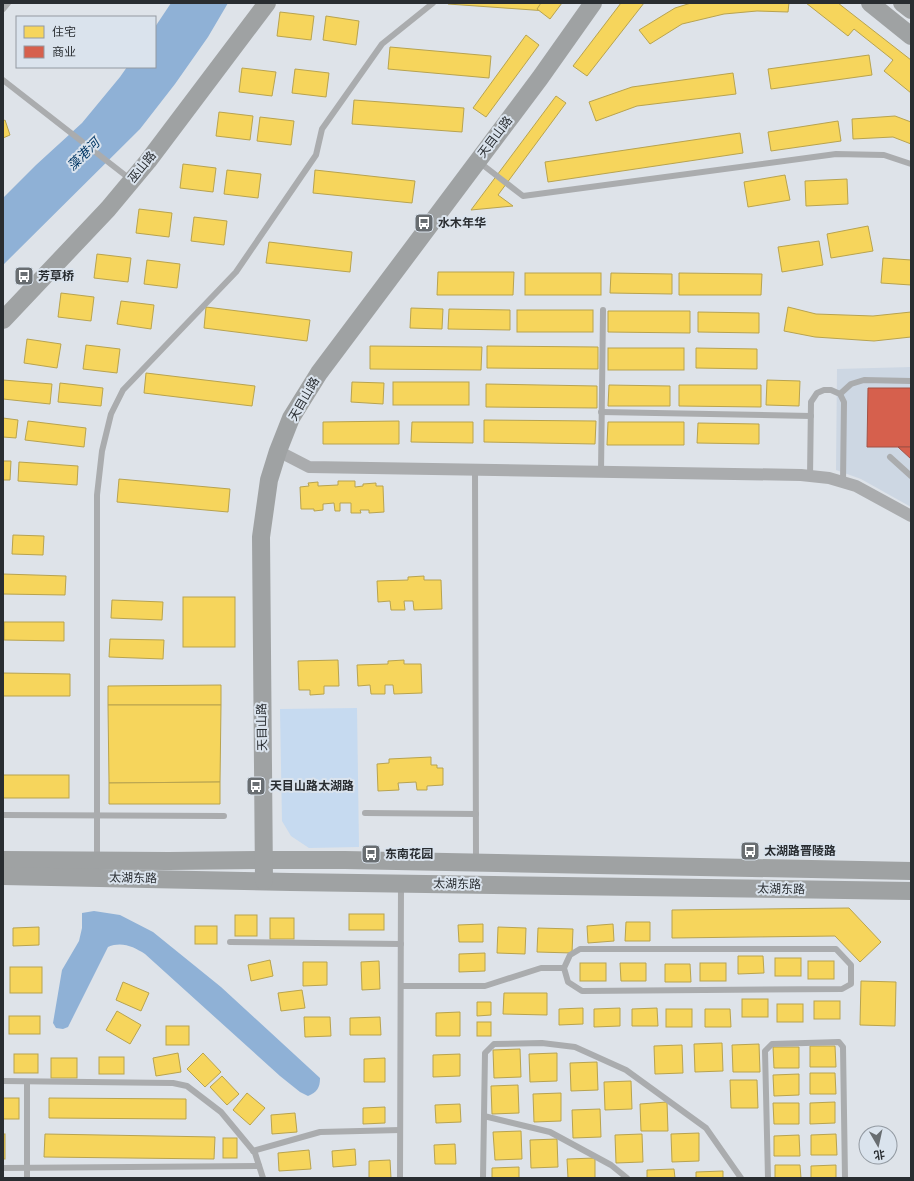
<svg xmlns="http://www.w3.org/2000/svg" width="914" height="1181" font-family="'PT Sans Narrow','Noto Sans SC',sans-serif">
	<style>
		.built { fill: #cdd7e3 }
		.green { fill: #c6daf0 }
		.water { fill: #8fb1d6 }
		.homes { fill: #f6d55c; stroke: #b8a34f }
		.shops { fill: #d6604d; stroke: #a25145 }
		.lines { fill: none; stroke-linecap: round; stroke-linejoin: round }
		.lane { stroke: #aaacae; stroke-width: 6 }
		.street { stroke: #aaacae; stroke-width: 12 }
		.secondary { stroke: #9fa2a3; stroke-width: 18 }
		.labels { text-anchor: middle; stroke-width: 4; stroke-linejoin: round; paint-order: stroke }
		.street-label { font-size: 12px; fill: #292d31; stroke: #dae3ed }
		.poi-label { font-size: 12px; font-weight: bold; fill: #292d31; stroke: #dae3ed; text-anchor: start }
		.water-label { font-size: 13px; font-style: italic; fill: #003664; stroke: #dae3ed }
	</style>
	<rect width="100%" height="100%" fill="#dee3e9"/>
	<polygon class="built" points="911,367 911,507 861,479 836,470 837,369"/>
	<polygon class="green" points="357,708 359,847 309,848 291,836 282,821 280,709"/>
	<g class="water">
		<polygon points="171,3 228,3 208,37 175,84 140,129 3,265 3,198 36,165 82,123 120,77 127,67 155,67 155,27"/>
		<path d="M94,911L120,915L153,932L221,987L320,1078C320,1088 317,1092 308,1096L300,1092L280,1076L145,954C134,947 122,941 108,947L68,1027L63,1029L56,1028L53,1023L62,970L79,941L82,928V913Z"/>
	</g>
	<g class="homes">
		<polygon points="449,3 547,3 547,11 448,4"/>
		<polygon points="541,3 562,3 550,19 537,9"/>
		<polygon points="621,3 644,3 587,76 573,66"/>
		<polygon points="691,3 789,3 788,12 757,11 724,14 682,24 650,44 639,30 675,8"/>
		<polygon points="806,3 838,3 911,60 911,93 884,71 893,60 854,29 848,36"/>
		<polygon points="280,12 314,16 311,40 277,36"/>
		<polygon points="326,16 359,21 356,45 323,40"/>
		<polygon points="526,35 539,45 486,117 473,108"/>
		<polygon points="390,47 491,56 489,78 388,69"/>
		<polygon points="869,55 872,75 771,89 768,69"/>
		<polygon points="242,68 276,72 272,96 239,92"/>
		<polygon points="295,69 329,73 326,97 292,93"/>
		<polygon points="733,73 736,94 637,106 596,121 589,102 632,87"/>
		<polygon points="556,96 566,103 498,195 513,206 471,210"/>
		<polygon points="354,100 464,108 462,132 352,124"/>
		<polygon points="219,112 253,116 250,140 216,136"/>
		<polygon points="895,116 911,122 911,144 893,137 853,139 852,119"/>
		<polygon points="260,117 294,121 291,145 257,141"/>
		<polygon points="5,120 10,135 3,138 3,121"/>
		<polygon points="838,121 841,141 771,151 768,132"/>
		<polygon points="740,133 743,153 548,182 545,162"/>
		<polygon points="183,164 216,168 213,192 180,188"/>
		<polygon points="227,170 261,174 258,198 224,194"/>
		<polygon points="315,170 415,181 412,203 313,193"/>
		<polygon points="785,175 790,200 748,207 744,182"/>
		<polygon points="847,179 848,204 806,206 805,181"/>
		<polygon points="139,209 172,213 169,237 136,233"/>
		<polygon points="194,217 227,221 224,245 191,241"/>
		<polygon points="868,226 873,251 831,258 827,234"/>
		<polygon points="819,241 823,265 782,272 778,247"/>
		<polygon points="269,242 352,252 350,272 266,263"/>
		<polygon points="97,254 131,258 128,282 94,278"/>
		<polygon points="883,258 911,260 911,285 881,283"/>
		<polygon points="147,260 180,264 177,288 144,284"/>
		<polygon points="438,272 514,272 513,295 437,295"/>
		<rect x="525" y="273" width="76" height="22"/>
		<polygon points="611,273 672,274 672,294 610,293"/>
		<polygon points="679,273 762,274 761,295 679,295"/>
		<polygon points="61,293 94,297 91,321 58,317"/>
		<polygon points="121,301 154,305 151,329 117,324"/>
		<polygon points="206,307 310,320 307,341 204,328"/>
		<polygon points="788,307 816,314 873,316 911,312 911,337 874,341 815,337 784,331"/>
		<polygon points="411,308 443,309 442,329 410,328"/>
		<polygon points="449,309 510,310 510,330 448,329"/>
		<rect x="517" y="310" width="76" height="22"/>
		<polygon points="608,311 690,311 690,333 608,332"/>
		<polygon points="698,312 759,313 759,333 698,332"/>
		<polygon points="27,339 61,344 57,368 24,363"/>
		<polygon points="86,345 120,349 117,373 83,369"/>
		<polygon points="370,346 482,347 481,370 370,369"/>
		<polygon points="487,346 598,347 598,369 487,368"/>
		<rect x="608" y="348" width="76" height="22"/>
		<polygon points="696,348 757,349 757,369 696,368"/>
		<polygon points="146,373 255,386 252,406 144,393"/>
		<polygon points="3,380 52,384 50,404 3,399"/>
		<polygon points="767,380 800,381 799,406 766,405"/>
		<polygon points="352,382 384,383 383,404 351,402"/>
		<rect x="393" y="382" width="76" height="23"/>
		<polygon points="60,383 103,388 101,406 58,402"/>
		<polygon points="486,384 597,386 597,408 486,407"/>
		<polygon points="609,385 670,386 670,406 608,406"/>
		<polygon points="679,385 761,385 761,407 679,406"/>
		<polygon points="3,418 18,420 16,438 3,437"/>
		<polygon points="484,420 596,421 595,444 484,442"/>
		<polygon points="28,421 86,428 84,447 25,440"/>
		<polygon points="399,421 399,444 323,444 323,422"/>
		<polygon points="412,422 473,422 473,443 411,442"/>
		<polygon points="608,422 684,422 684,445 607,445"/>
		<polygon points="698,423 759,424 759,444 697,443"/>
		<polygon points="3,461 11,461 10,480 3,480"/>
		<polygon points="19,462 78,466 77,485 18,481"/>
		<polygon points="119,479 230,489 228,512 117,502"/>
		<polygon points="338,481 355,481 355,487 363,486 363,484 376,483 376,486 383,486 384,512 369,513 369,510 360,510 361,513 351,513 351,503 340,503 340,511 335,511 334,503 323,504 323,510 314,511 314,509 301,509 300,487 309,486 308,483 318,482 318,486 338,485"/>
		<polygon points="13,535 44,536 43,555 12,554"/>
		<polygon points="3,574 66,576 65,595 3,594"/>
		<polygon points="424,576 424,580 441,580 442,609 414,610 413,601 404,601 405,610 391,610 390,601 378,602 377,581 408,580 408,577"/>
		<rect x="183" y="597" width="52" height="50"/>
		<polygon points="112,600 163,602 162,620 111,618"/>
		<polygon points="4,622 64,622 64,641 4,640"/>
		<polygon points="110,639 164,640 163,659 109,657"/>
		<polygon points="338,660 339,686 324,686 324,694 310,695 310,690 299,690 298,661"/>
		<polygon points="404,660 404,664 421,664 422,693 394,694 393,685 385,685 385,694 371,694 370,685 358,686 357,665 388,664 388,661"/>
		<polygon points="3,673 70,674 70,696 3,696"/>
		<polygon points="221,685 221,705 108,705 108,686"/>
		<polygon points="108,705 221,705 220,782 109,783"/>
		<polygon points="431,757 431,765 437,765 437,768 443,768 443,785 427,786 427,790 417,790 416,782 398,783 399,790 378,791 377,764 389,763 389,759"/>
		<rect x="3" y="775" width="66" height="23"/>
		<polygon points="220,782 220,804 109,804 109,783"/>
		<polygon points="849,908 881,942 860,962 835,936 672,938 672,910"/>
		<rect x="349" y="914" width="35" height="16"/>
		<rect x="235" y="915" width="22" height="21"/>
		<rect x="270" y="918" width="24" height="21"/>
		<polygon points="626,922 650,922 650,941 625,941"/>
		<polygon points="483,924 483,942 459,942 458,925"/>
		<polygon points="613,924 614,941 588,943 587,926"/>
		<rect x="195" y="926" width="22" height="18"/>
		<polygon points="39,927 39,945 13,946 13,928"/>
		<polygon points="498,927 526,928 525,954 497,953"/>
		<polygon points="538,928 573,929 572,953 537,952"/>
		<polygon points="485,953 485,971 459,972 459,954"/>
		<polygon points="738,956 763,956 764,973 738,974"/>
		<rect x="775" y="958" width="26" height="18"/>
		<polygon points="270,960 273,976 251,981 248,965"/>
		<polygon points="379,961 380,989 362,990 361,962"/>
		<rect x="808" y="961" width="26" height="18"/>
		<polygon points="303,962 327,962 327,985 303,986"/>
		<rect x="580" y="963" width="26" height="18"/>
		<polygon points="620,963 646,963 646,981 621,981"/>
		<rect x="700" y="963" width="26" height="18"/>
		<polygon points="665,964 690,964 691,982 665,982"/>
		<rect x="10" y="967" width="32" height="26"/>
		<polygon points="861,981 896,982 895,1026 860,1025"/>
		<polygon points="123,982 149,993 141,1011 116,1000"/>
		<polygon points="302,990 305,1008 281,1011 278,993"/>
		<polygon points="504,993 547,993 547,1015 503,1014"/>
		<rect x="742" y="999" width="26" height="18"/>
		<rect x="814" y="1001" width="26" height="18"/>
		<polygon points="477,1002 491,1002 491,1015 477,1016"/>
		<rect x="777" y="1004" width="26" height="18"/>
		<polygon points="583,1008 583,1024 559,1025 559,1009"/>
		<polygon points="620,1008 620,1026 594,1027 594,1009"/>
		<polygon points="657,1008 658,1026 632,1026 632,1009"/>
		<rect x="666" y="1009" width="26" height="18"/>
		<polygon points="705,1009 730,1009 731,1027 705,1027"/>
		<polygon points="117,1011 141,1025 130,1044 106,1030"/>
		<polygon points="460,1012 460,1036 436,1036 436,1013"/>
		<rect x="9" y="1016" width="31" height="18"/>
		<polygon points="304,1017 330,1017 331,1036 305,1037"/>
		<polygon points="380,1017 381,1035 350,1035 350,1018"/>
		<rect x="477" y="1022" width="14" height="14"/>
		<rect x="166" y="1026" width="23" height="19"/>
		<polygon points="722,1043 723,1071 695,1072 694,1044"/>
		<polygon points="759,1044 760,1072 733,1072 732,1045"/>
		<polygon points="682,1045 683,1073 655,1074 654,1046"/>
		<polygon points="810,1046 835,1046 836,1067 810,1067"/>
		<polygon points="773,1047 799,1047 799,1068 774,1068"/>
		<polygon points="520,1049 521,1077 494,1078 493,1050"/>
		<polygon points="178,1053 181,1072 156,1076 153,1058"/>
		<polygon points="203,1053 221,1072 205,1087 187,1069"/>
		<polygon points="557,1053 557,1081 530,1082 529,1054"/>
		<rect x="14" y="1054" width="24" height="19"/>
		<polygon points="460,1054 460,1076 433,1077 433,1055"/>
		<rect x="99" y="1057" width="25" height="17"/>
		<rect x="51" y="1058" width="26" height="20"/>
		<polygon points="385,1058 385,1082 364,1082 364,1059"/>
		<polygon points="597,1062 598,1090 571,1091 570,1063"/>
		<polygon points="810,1073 835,1073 836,1094 810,1094"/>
		<polygon points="799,1074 799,1095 774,1096 773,1075"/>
		<polygon points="222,1076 239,1094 227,1105 210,1087"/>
		<polygon points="730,1080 757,1080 758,1108 731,1108"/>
		<polygon points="631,1081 632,1109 605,1110 604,1082"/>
		<polygon points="518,1085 519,1113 492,1114 491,1086"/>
		<polygon points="247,1093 265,1108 250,1125 233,1110"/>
		<polygon points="561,1093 561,1121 534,1122 533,1094"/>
		<rect x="3" y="1098" width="16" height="21"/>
		<polygon points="49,1098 186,1099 186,1119 49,1118"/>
		<polygon points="667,1102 668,1131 641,1131 640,1104"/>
		<polygon points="835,1102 835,1123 810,1124 810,1103"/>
		<polygon points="773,1103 799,1103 799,1124 774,1124"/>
		<polygon points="460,1104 461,1122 436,1123 435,1105"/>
		<polygon points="385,1107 385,1123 363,1124 363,1108"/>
		<polygon points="600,1109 601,1137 573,1138 572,1110"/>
		<polygon points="295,1113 297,1132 272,1134 271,1115"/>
		<polygon points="521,1131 522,1159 495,1160 493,1132"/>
		<polygon points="699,1133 699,1161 672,1162 671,1134"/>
		<rect x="3" y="1134" width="2" height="25"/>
		<polygon points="45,1134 215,1137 214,1159 44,1157"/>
		<polygon points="642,1134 643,1162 616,1163 615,1135"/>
		<polygon points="836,1134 837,1155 811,1155 811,1135"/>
		<polygon points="799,1135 800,1156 774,1156 774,1136"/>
		<rect x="223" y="1138" width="14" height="20"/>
		<polygon points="557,1139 558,1167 531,1168 530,1140"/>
		<polygon points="455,1144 456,1164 435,1164 434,1145"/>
		<polygon points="355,1149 356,1165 333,1167 332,1151"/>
		<polygon points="309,1150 311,1169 279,1171 278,1153"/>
		<polygon points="595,1158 595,1178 568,1178 567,1159"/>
		<polygon points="390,1160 391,1178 369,1178 369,1161"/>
		<polygon points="775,1165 800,1165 801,1178 775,1178"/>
		<polygon points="836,1165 836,1178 811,1178 811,1166"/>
		<polygon points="519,1167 519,1178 492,1178 492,1168"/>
		<polygon points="674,1169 675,1178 647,1178 647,1170"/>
		<polygon points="723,1171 723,1178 696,1178 696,1172"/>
	</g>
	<g class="shops">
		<polygon points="868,388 911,388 911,447 867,447"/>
		<polygon points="898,447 911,447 911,459"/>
	</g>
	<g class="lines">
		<g class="lane">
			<polyline points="3,9 8,3"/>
			<polyline points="3,80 130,179"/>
			<polyline points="479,162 523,196 836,154 884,155 911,164"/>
			<polyline points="840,394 851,384 864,380 911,381"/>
			<polyline points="601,412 811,416"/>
			<polyline points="890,457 911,476"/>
			<polyline points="475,470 476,861"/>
			<polyline points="601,472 603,310"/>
			<polyline points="810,477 811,402 817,393 824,390 831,390 840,394 844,402 843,483"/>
			<polyline points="365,813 476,814"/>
			<polyline points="3,815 224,816"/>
			<polyline points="97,859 97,495 102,451 111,414 123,390 236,272 316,155 322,129 382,44 433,3"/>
			<polyline points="230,942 401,944"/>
			<polygon points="580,949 836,949 851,965 851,984 842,989 582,991 568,982 564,968 570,955"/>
			<polyline points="401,986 485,986 541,968 564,968"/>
			<polyline points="3,1081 173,1083 187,1086 221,1112 255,1153 263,1178"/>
			<polyline points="484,1116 550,1132 611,1165 627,1178"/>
			<polyline points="253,1151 320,1132 400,1130"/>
			<polyline points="3,1168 259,1166"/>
			<polyline points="27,1178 27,1082"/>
			<polyline points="400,1178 401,885"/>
			<polyline points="483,1178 485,1053 494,1044 542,1043 575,1047 626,1070 706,1128 741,1178"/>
			<polyline points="768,1178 765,1051 772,1044 839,1042 843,1047 845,1178"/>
		</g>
		<polyline class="street" points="278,451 309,467 801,475 829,478 856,486 911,516"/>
		<g class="secondary">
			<polyline points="870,3 911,36"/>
			<polyline points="902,3 911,10"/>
			<polyline points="3,320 108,209 148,161 267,3"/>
			<polyline points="3,860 169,861 264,860 345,860 911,871"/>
			<polyline points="3,876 291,882 911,891"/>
			<polyline points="264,881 261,537 269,480 278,451 291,418 319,373 540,78 593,3"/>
		</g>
	</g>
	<defs>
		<g id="bus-square" transform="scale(1)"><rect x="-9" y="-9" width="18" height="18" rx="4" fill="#686d71" stroke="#dae3ed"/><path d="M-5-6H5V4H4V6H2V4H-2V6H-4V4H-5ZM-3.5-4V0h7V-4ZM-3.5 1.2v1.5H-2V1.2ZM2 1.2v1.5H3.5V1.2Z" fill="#fff"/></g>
	</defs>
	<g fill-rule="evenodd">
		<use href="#bus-square" x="424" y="223"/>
		<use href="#bus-square" x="24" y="276"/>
		<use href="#bus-square" x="256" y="786"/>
		<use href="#bus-square" x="750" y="851"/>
		<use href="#bus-square" x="371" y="854"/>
	</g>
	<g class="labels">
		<g class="street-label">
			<text transform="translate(495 137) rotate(-53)" y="4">天目山路</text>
			<text transform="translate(142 167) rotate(-51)" y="4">巫山路</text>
			<text transform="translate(304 399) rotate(-60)" y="4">天目山路</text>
			<text transform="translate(262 727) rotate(-91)" y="4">天目山路</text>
			<text transform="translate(133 878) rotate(1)" y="4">太湖东路</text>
			<text transform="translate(457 884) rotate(1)" y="4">太湖东路</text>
			<text transform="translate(781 889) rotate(1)" y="4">太湖东路</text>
		</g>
		<g class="poi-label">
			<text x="438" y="227">水木年华</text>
			<text x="38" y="280">芳草桥</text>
			<text x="270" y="790">天目山路太湖路</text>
			<text x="764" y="855">太湖路晋陵路</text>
			<text x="385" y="858">东南花园</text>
		</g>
		<g class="water-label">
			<text transform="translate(83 154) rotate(-45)" y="5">藻港河</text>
		</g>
	</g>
	<rect width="914" height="1181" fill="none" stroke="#292d31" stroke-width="8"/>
	<rect x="16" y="16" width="140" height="52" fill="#dae3ed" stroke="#939aa2"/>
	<rect x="24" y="26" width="20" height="12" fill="#f6d55c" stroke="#939aa2"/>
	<text x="52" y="36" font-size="12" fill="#292d31">住宅</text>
	<rect x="24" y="46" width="20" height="12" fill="#d6604d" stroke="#939aa2"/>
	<text x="52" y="56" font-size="12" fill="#292d31">商业</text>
	<g transform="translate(878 1145) rotate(171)"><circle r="19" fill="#dae3ed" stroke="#939aa2"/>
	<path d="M0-3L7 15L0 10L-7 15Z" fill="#686d71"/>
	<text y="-6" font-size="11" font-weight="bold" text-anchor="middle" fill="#292d31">北</text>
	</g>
</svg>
